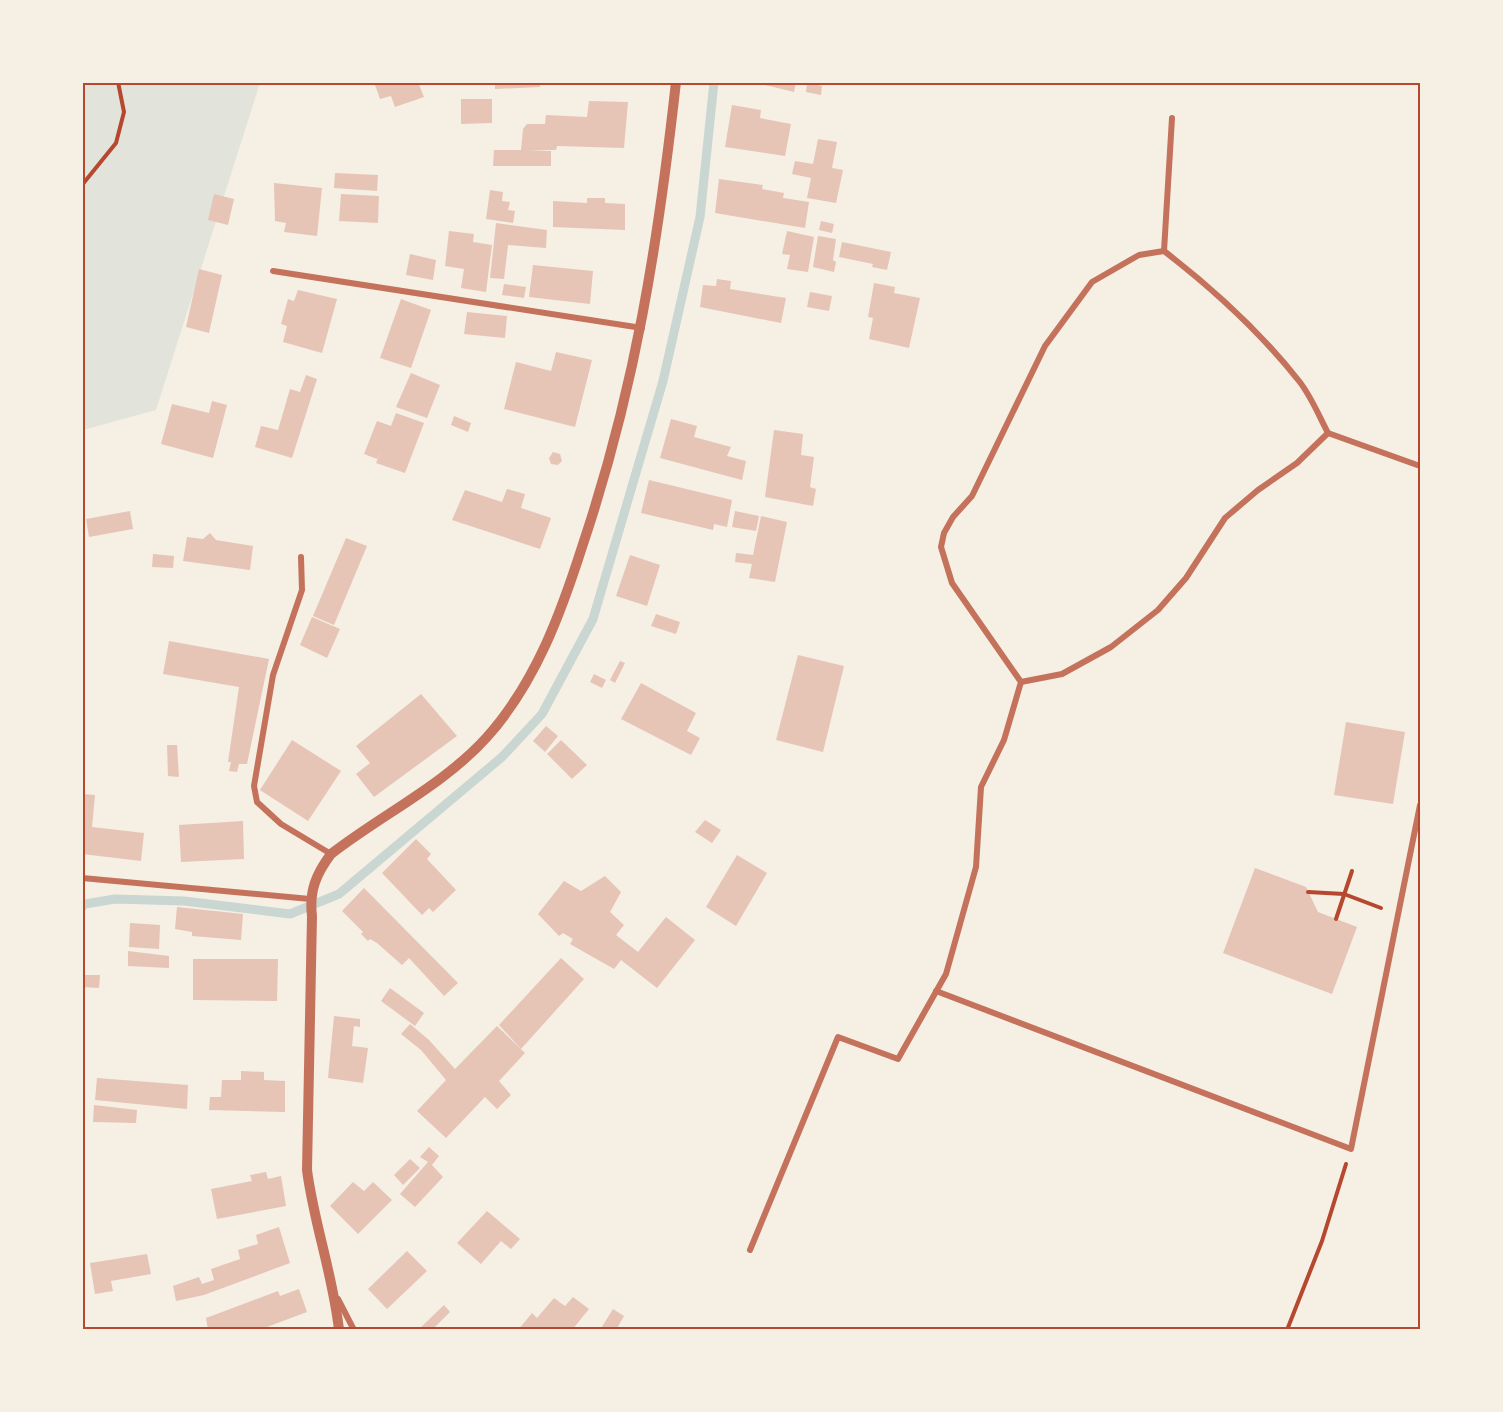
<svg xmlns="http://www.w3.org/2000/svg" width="1503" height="1412" font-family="'Nunito Sans',sans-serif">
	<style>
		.green { fill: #e2e4dc }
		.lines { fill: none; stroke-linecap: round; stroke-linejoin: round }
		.stream { stroke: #c9d6d2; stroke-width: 9 }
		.building { fill: #e6c5b7 }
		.path { stroke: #b5482f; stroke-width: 4 }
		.minor { stroke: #c5725c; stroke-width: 6 }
		.tertiary { stroke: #c5725c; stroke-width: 10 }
		.neatline { fill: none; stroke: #b5482f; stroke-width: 2 }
	</style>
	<rect width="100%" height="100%" fill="#f6efe4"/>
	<polygon class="green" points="83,83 260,83 156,410 83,430"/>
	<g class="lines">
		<polyline class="stream" points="82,907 85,904 115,899 184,901 290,914 339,894 502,757 542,714 593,619 663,381 700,217 714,82"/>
	</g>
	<g class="building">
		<polygon points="374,82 418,82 424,97 395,107 391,96 380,99"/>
		<polygon points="495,82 540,82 540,87 495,89"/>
		<polygon points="753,82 796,82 794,92"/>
		<polygon points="807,83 822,86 821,95 806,92"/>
		<polygon points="461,99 492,99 492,123 461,124"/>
		<polygon points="589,101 628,102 624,148 557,146 556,150 528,150 551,151 551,166 493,166 494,150 521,150 523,129 527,124 545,124 546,115 587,117"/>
		<polygon points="732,105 761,110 760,118 791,124 785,156 725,147"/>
		<polygon points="818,139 837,142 832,168 843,170 836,203 807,198 811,178 792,174 795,161 813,164"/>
		<polygon points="335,173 378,175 377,191 334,188"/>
		<polygon points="719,179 763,185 762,189 784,193 783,198 809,202 805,228 715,213"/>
		<polygon points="274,183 322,188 317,236 284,232 286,223 275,221"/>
		<polygon points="490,190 503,192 502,201 510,202 508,210 515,211 513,223 486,219"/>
		<polygon points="214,194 234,199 228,225 208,220"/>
		<polygon points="341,194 379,196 378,223 339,221"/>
		<polygon points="587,198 605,198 605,203 625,204 625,230 553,227 553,201 587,203"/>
		<polygon points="821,221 834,224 832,233 819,230"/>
		<polygon points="496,223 547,230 546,248 508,245 504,279 490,278"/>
		<polygon points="449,231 474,234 473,242 492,245 486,292 461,288 464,269 445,266"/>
		<polygon points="787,231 814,237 808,272 787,269 790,255 782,254"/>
		<polygon points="818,236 836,239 833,260 836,262 834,272 813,267"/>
		<polygon points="842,242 891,252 887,270 872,267 873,264 839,257"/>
		<polygon points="410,254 436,260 433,280 406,275"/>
		<polygon points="533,265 593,271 590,304 529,297"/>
		<polygon points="199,269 222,275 209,333 186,327"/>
		<polygon points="717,279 731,281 730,289 786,298 781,323 700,307 703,285 716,286"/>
		<polygon points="874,283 895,287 894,293 920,298 909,348 869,339 873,318 868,317"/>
		<polygon points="504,284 526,287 524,298 502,295"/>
		<polygon points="298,290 337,299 322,353 283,342 287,326 281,324 288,299 294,301"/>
		<polygon points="810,292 832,296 829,311 807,307"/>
		<polygon points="401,299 431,310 411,368 380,358"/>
		<polygon points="467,312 507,316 505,338 464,334"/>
		<polygon points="556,352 592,360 575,427 504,409 516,362 551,371"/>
		<polygon points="411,373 440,385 427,418 396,407"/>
		<polygon points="306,375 317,379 292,458 255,447 261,426 278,430 290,389 300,392"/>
		<polygon points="212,401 227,405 213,458 161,444 172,404 209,413"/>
		<polygon points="396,413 424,423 405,473 376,463 380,453 377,459 364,454 377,421 391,426"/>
		<polygon points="454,416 471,423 468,432 451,425"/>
		<polygon points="671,419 697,426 694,437 731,447 727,456 746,461 742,480 660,458"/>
		<polygon points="774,430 803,434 801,455 814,457 810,487 816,489 813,506 765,497"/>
		<polygon points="553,452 560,454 562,461 558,465 551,464 549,458"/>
		<polygon points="649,480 732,500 727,527 714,524 713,530 641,513"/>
		<polygon points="507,489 525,494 521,508 551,518 540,549 452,520 465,490 502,502"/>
		<polygon points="130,511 133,529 89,537 86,519"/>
		<polygon points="735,511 759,516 756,531 732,527"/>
		<polygon points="761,516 787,522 775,582 749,578 752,564 735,562 736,553 753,555"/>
		<polygon points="210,533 216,540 253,546 250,570 183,561 187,537 203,539"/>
		<polygon points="346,538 367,546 334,625 313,616"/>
		<polygon points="153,554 174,556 173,568 152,567"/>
		<polygon points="630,555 660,565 647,606 616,596"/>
		<polygon points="656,614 680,622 676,634 651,626"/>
		<polygon points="312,617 340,629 327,658 300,645"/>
		<polygon points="169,641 269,659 247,764 239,764 237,772 229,771 231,762 228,762 239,687 163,674"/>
		<polygon points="798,655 844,666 823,752 776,740"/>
		<polygon points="620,661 625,663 615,683 610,680"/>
		<polygon points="594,674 606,680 602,688 590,682"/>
		<polygon points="641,683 696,713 687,731 700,738 691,755 621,719"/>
		<polygon points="421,694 457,736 374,797 356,774 370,763 356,746"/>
		<polygon points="1346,722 1405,732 1393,804 1334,795"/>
		<polygon points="546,726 558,736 545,752 533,741"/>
		<polygon points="292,740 341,771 308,821 260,790"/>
		<polygon points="561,740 587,765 572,779 547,754"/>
		<polygon points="167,745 177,745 179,777 168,776"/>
		<polygon points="82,794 95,795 92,827 144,833 141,861 82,854"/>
		<polygon points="705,820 721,830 712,843 695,832"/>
		<polygon points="243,821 244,859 181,862 179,825"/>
		<polygon points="416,839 431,854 427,859 456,890 433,912 429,908 422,915 382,873"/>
		<polygon points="737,855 767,873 736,926 706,907"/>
		<polygon points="1255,868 1306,887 1318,912 1357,927 1332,994 1223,953"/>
		<polygon points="605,876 621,892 610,912 624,925 616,935 638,952 666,917 695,940 657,988 621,960 614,969 570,944 573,939 563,933 559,936 538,914 564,881 581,891"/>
		<polygon points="364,888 458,983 444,996 409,958 402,965 377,943 370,939 368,941 361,934 363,932 342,911"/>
		<polygon points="177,907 243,914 241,940 192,936 192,932 175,929"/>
		<polygon points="130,923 160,925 159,949 129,947"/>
		<polygon points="128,951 169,956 169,968 128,966"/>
		<polygon points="561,958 584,979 521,1049 499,1025"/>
		<polygon points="193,959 278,959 277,1001 193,1000"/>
		<polygon points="82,975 100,975 99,988 82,987"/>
		<polygon points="390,988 424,1013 415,1026 381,1001"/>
		<polygon points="334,1016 360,1019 360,1027 354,1026 352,1046 368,1048 363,1083 328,1078"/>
		<polygon points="410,1024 429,1040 455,1069 497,1026 525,1053 499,1081 511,1095 497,1109 485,1097 446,1138 417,1111 446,1080 421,1050 401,1034"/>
		<polygon points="241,1071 264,1072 264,1080 285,1081 285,1112 209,1110 210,1097 221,1097 222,1080 241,1080"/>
		<polygon points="97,1078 188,1085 187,1109 95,1100"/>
		<polygon points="94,1105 137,1110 136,1123 93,1122"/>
		<polygon points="429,1147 439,1156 432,1165 443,1177 415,1207 400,1194 428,1162 420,1157"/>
		<polygon points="410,1159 420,1168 403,1185 394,1175"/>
		<polygon points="266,1172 268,1179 281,1176 286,1206 217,1219 211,1189 252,1181 250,1175"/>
		<polygon points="353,1182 364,1191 373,1182 392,1200 358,1234 330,1206"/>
		<polygon points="487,1211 520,1239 511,1249 501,1241 481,1264 457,1243"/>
		<polygon points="279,1227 290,1263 204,1295 176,1301 173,1286 199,1277 202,1284 214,1280 211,1269 240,1259 238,1250 258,1244 256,1235"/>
		<polygon points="407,1251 427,1271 387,1309 368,1289"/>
		<polygon points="147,1254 151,1274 111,1281 113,1291 95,1294 90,1263"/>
		<polygon points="299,1289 307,1312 259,1330 208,1330 206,1318 278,1291 280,1296"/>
		<polygon points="573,1297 589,1309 572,1330 518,1330 532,1313 537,1318 554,1298 565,1306"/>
		<polygon points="444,1305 450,1312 432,1330 418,1330"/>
		<polygon points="613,1309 624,1316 616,1330 600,1330"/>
	</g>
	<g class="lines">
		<g class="path">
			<polyline points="82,185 116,143 124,112 118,82"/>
			<polyline points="1308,892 1344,894 1381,908"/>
			<polyline points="1336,919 1352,871"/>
			<polyline points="1287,1330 1322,1241 1346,1164"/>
		</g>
		<g class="minor">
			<polyline points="1164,251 1172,118"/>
			<polyline points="273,271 642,328"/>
			<polyline points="301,557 302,590 273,675 254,786 257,802 281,824 331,854"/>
			<polyline points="1021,682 1062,674 1111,647 1158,610 1186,578 1225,518 1258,490 1297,463 1328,433"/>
			<polyline points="82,878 310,899"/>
			<polyline points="936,991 1351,1149 1420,805"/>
			<path d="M750,1250L838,1037L898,1059L946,974L976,867L981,787L1004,740L1021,682L952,583L941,547L944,533L953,517L972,496L1045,346L1092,282L1139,255L1164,251C1212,288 1261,333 1299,381C1311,396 1319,416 1328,433L1420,466"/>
			<polyline points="338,1299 354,1330"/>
		</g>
		<path class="tertiary" d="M339,1330C333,1275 314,1224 307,1170L312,916C309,891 316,874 331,854C381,815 444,785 487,737C536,682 561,613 583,544C635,389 658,244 676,82"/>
	</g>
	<rect width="1503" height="1412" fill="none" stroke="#f6efe4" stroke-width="168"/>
	<rect x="84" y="84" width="1335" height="1244" class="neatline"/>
</svg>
